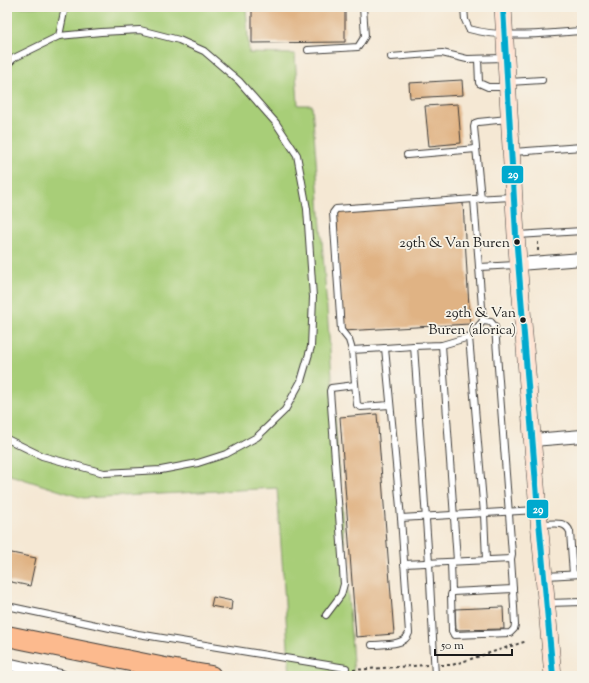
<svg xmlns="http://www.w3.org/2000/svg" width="589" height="683" font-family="'Sorts Mill Goudy',serif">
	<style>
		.green { fill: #a8ce78; stroke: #62754a }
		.building { fill: #e0b384 }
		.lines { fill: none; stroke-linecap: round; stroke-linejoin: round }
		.service-casing { stroke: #3d3b38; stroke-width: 8 }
		.minor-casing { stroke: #3d3b38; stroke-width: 14 }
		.secondary-casing { stroke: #3d3b38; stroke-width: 18 }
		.primary-casing { stroke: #3d3b38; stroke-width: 22 }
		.path { stroke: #3d3b38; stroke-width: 2; stroke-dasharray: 3 3; stroke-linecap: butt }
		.service { stroke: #fff; stroke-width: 6 }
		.minor { stroke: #fff; stroke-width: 12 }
		.secondary { stroke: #fee3d2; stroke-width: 17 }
		.primary { stroke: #fcba8e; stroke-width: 20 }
		.bus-1-casing { stroke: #f7f3e8; stroke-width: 9 }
		.bus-1 { stroke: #00a9ce; stroke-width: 6 }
		.bus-dot { fill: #1c1c1c; stroke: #f7f3e8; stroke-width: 1.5 }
		.labels { text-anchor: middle; stroke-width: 3.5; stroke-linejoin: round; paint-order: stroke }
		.bus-label { font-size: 14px; fill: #1c1c1c; stroke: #f7f3e8; text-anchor: end }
		.line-badge { stroke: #f7f3e8; stroke-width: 1.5 }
		.badge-label { font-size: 11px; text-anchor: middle; font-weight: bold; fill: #fff }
	</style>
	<rect width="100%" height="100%" fill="#f7f3e8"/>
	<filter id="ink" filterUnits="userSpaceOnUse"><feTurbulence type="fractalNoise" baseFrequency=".025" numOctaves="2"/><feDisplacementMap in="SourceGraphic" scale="8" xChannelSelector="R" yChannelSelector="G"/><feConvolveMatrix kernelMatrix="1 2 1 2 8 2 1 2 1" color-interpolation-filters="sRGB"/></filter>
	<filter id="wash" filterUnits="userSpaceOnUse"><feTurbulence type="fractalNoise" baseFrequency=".012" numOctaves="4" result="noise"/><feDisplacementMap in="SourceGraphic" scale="16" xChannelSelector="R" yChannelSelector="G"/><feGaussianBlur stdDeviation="0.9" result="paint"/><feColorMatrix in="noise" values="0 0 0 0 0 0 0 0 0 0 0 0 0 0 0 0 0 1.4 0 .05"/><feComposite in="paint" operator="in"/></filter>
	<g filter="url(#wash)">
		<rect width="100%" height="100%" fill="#f5e8d4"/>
		<polygon class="green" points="7,7 246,7 249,53 295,54 298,105 312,105 354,676 290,675 277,488 83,498 7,474"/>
		<g id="blocks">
			<g class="building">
				<polygon points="345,9 345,42 252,43 252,10"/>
				<polygon points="462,80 463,95 410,98 409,83"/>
				<polygon points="458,104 461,143 429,146 425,106"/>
				<polygon points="463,203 470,324 343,331 336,210"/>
				<polygon points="377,414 394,634 356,637 340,417"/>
				<polygon points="7,552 36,558 30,586 7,581"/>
				<polygon points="213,597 232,601 231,610 211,606"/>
				<polygon points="503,607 504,629 456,630 455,609"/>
			</g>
		</g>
	</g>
	<g filter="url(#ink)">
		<use href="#blocks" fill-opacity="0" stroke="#3d3b38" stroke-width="1"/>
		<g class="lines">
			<g class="service-casing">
				<g id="service">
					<path d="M464,7L465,20L469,29C504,39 546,33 582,31"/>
					<polyline points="59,36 65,7"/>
					<polyline points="308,50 358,47 365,36 363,7"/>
					<polyline points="391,57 442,53 467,59 504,58"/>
					<polyline points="478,59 479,83 488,87 506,87"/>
					<polyline points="7,65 14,58 59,36 101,32 140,30 179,40 204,51 239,81 276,123 297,155 307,209 313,297 311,347 301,381 285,410 257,437 226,454 198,463 161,470 104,473 42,456 7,439"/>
					<polyline points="509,82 542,80"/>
					<polyline points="513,152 582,147"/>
					<polyline points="407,155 476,149"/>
					<polyline points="481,199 474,127 475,123 478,122 508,119"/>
					<polyline points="518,235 582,231"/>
					<polyline points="480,267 516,265"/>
					<polyline points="469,337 484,514 486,560"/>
					<polyline points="442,345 457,561"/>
					<polyline points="385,348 414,346"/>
					<polyline points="352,350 349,340 341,330 333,213 336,209 474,199"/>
					<polyline points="401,518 536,510"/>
					<path d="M541,524C552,524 566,520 570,532L573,574"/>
					<polyline points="451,562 452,592 513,589 511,559 512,554 495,327 491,322 483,321"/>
					<polyline points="404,564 511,559"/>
					<polyline points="546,576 582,574"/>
					<polyline points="452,592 451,595 452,631 454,635 510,633 514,629 515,625 513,589"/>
					<polyline points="548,603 582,602"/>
					<polyline points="7,606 138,634 346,668"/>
					<polyline points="326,615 341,595 344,584 330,391 331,388 355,385"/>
					<path d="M372,645C384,644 405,646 409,633L401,518L385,348L352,350L357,405L361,407L390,405"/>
					<polyline points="435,676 429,563 414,346 442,345 469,337 483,321 474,199 512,197"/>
				</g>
			</g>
			<g class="minor-casing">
				<g id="minor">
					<polyline points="519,264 582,259"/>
					<polyline points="533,440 582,436"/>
					<polyline points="7,664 61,676"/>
				</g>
			</g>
			<g class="secondary-casing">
				<polyline id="secondary" points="503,7 516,235 538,510 553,676"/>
			</g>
			<g class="primary-casing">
				<polyline id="primary" points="7,636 170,669 211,676"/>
			</g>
			<g class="path">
				<polyline points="538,242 538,251"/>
				<polyline points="441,665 452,665 527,641"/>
				<polyline points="353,670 427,665"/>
			</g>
			<use href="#service" class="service"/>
			<use href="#minor" class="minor"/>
			<use href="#secondary" class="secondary"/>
			<use href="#primary" class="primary"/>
			<g class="bus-1-casing">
				<polyline id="bus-1" points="503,7 516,235 538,510 553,676"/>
			</g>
			<use href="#bus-1" class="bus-1"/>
		</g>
	</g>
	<g class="bus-dot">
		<circle cx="517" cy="242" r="3.5"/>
		<circle cx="523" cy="320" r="3.5"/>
	</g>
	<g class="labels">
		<g class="bus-label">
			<text x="510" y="247">29th &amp; Van Buren</text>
			<text x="516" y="317">29th &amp; Van<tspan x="516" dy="17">Buren (alorica)</tspan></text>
		</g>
	</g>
	<g class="line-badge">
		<rect x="501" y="165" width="23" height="19" rx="4" fill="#00a9ce"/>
		<rect x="526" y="499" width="23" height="20" rx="4" fill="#00a9ce"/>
	</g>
	<g class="badge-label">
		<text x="513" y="178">29</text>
		<text x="538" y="513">29</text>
	</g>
	<rect width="589" height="683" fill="none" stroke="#f7f3e8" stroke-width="24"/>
	<path d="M435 649v6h77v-6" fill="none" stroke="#1c1c1c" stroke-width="2"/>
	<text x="441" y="649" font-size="12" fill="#1c1c1c" stroke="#f7f3e8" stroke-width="3" paint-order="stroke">50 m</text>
</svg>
